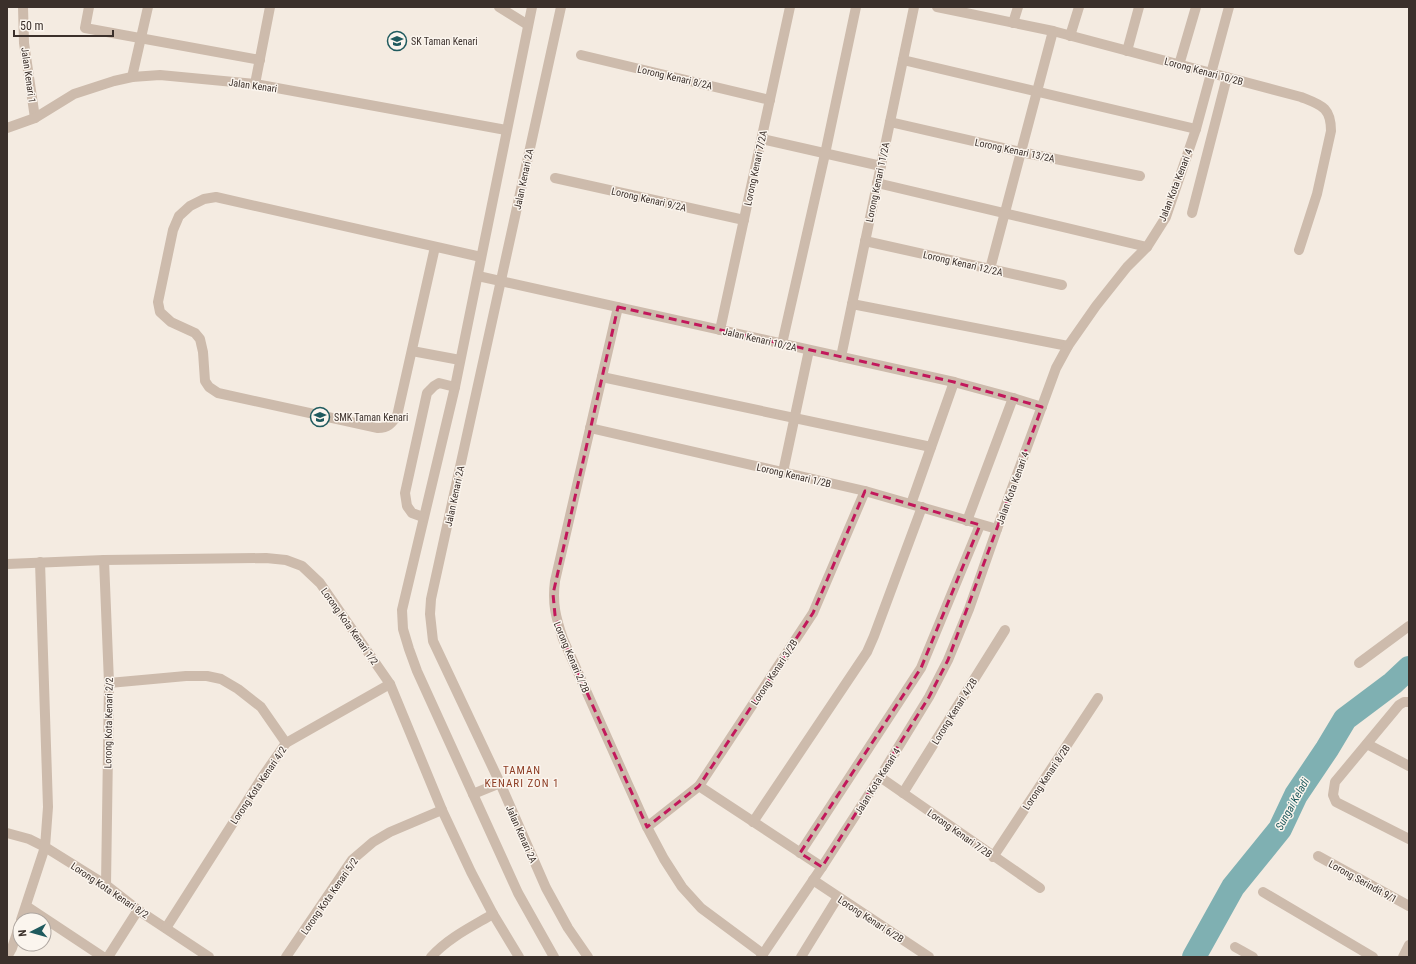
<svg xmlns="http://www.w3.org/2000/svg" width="1416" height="964" font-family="'Roboto Condensed',sans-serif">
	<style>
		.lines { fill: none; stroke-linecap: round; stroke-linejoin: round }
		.river { stroke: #7fb0b2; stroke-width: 24 }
		.minor { stroke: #cdbbac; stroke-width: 10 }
		.marked { fill: none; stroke: #c2185b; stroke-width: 3; stroke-dasharray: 8 5; stroke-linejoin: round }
		.labels { text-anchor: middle; stroke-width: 3; stroke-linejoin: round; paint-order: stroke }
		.poi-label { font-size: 10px; fill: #3b302b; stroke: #fbf5ee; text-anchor: start }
		.street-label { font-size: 10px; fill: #3b302b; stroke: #fbf5ee }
		.neighbourhood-label { font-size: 11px; letter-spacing: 1px; fill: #8c3b22; stroke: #fbf5ee }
		.water-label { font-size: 11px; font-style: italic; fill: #1f5a5e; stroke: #fbf5ee }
	</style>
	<rect width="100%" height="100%" fill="#f4ebe1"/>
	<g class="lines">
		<polyline class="river" points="1194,957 1233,887 1280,829 1296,795 1327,749 1345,719 1393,683 1409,668"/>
		<g class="minor">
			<polyline points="23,7 24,43 35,118"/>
			<polyline points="89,7 85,28 260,60"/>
			<polyline points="499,7 528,25"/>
			<polyline points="532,7 455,387 402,610 403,629 409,649 417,671 518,893 554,957"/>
			<polyline points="561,7 431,599 430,614 433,641 500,783 546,888 568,928 588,957"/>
			<path d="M937,7L1053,31L1301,97C1321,105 1331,107 1331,131L1317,194L1299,250"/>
			<polyline points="1013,23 1018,7"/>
			<polyline points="1070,36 1079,7"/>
			<polyline points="1127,51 1139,7"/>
			<polyline points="581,55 770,100"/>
			<polyline points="903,60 1196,129"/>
			<polyline points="1179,65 1196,7"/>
			<polyline points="132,77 148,7"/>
			<polyline points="255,84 270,7"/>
			<polyline points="890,122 1021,152 1140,176"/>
			<polyline points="7,128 35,118 74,94 114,81 132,77 160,75 255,84 506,130"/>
			<polyline points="762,139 881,166"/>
			<polyline points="555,178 744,220"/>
			<polyline points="877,183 1147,247"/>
			<polyline points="1192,213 1227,77"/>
			<polyline points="865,241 1062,285"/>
			<path d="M435,247L397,416C391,424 388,428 378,428L218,393L209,387L205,381L203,352L200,339L195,333L171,322L160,312L158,302L173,230L179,216L190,206L204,199L216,197L481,257"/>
			<polyline points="990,269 1053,31"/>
			<polyline points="478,276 954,382 1013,398 1042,407"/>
			<polyline points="852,304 1068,346"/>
			<path d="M618,307L555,581C552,604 556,618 563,639L647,827L664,859L682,887L701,908L763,954"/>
			<polyline points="720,330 790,7"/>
			<polyline points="782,344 825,154 856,7"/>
			<polyline points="412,351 460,360"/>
			<polyline points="841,357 914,7"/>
			<polyline points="602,377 931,447"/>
			<polyline points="590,428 865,491 997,529"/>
			<polyline points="783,472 809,350"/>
			<polyline points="911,504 954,382"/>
			<polyline points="423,517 412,513 407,506 405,493 427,393 434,386 439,383 455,387"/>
			<polyline points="967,521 1013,398"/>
			<polyline points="104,560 109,683 106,885"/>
			<polyline points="7,564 104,560 266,558 286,560 302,566 320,583 390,684 442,810 471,872 493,914 519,957"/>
			<polyline points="1359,663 1409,626"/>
			<polyline points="109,683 186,676 207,676 221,679 238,689 261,707 286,743"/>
			<polyline points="1409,702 1404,702 1399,705 1335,782 1333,795 1336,802 1409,839"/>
			<polyline points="1367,744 1409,766"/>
			<polyline points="880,777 1040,888"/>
			<polyline points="699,786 822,867"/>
			<polyline points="903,793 1005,630"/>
			<polyline points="473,794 500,783"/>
			<polyline points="753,822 867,652 874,636 922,507"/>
			<polyline points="647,827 699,786 813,613 865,491"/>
			<polyline points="7,833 29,839 45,847 106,885 138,910 209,957"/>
			<polyline points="800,853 921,668 980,525"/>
			<polyline points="1318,856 1409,906"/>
			<polyline points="993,857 1098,698"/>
			<polyline points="813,880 929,957"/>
			<polyline points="1263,892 1373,957"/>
			<polyline points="26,906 103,957"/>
			<polyline points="21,920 45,847 48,807 40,562"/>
			<polyline points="166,928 263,776 286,743 390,684"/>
			<polyline points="1235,947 1253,957"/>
			<polyline points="7,957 12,948 20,924"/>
			<polyline points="108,957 138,910"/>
			<polyline points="286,957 352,860 373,842 390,832 442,810"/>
			<path d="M431,957C448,938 471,927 493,914"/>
			<polyline points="761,957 822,867 880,777 929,697 948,660 969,609 997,529 1056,368 1068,346 1096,306 1127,267 1147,247 1166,217 1196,129 1229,7"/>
			<polyline points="801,957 838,897"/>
			<polyline points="1403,957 1409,945"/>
		</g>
	</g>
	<path class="marked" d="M618,307L954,382L1042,407L948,660L929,697L822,867L800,853L921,668L980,525L865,491L813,613L699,786L647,827L563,639L555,615L553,594Z"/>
	<defs>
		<g id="school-ring" transform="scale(1)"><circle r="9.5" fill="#fbf5ee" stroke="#1f5a5e" stroke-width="1.5"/><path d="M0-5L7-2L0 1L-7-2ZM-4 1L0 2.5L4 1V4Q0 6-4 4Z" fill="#1f5a5e"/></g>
	</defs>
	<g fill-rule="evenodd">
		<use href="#school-ring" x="397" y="41"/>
		<use href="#school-ring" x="320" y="417"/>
	</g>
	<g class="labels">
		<g class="poi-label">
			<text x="411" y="45">SK Taman Kenari</text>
			<text x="334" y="421">SMK Taman Kenari</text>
		</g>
		<g class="street-label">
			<text transform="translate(1204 71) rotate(15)" y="4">Lorong Kenari 10/2B</text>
			<text transform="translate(29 75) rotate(82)" y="4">Jalan Kenari 1</text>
			<text transform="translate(675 77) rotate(13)" y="4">Lorong Kenari 8/2A</text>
			<text transform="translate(253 85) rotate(8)" y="4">Jalan Kenari</text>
			<text transform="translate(1015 150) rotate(12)" y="4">Lorong Kenari 13/2A</text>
			<text transform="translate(755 168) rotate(-78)" y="4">Lorong Kenari 7/2A</text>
			<text transform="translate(523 179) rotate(-78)" y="4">Jalan Kenari 2A</text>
			<text transform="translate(877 182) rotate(-78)" y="4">Lorong Kenari 11/2A</text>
			<text transform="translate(1175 185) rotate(-69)" y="4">Jalan Kota Kenari 4</text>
			<text transform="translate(649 199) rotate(13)" y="4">Lorong Kenari 9/2A</text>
			<text transform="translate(963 263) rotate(13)" y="4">Lorong Kenari 12/2A</text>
			<text transform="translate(760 339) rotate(13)" y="4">Jalan Kenari 10/2A</text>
			<text transform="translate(794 475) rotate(13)" y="4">Lorong Kenari 1/2B</text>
			<text transform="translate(1012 488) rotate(-70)" y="4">Jalan Kota Kenari 4</text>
			<text transform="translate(454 496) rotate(-78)" y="4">Jalan Kenari 2A</text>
			<text transform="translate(350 626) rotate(55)" y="4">Lorong Kota Kenari 1/2</text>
			<text transform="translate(572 657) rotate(67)" y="4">Lorong Kenari 2/2B</text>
			<text transform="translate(774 672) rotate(-57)" y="4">Lorong Kenari 3/2B</text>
			<text transform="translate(954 711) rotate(-58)" y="4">Lorong Kenari 4/2B</text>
			<text transform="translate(108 723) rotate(-89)" y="4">Lorong Kota Kenari 2/2</text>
			<text transform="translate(1046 777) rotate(-56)" y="4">Lorong Kenari 8/2B</text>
			<text transform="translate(877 781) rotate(-58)" y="4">Jalan Kota Kenari 4</text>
			<text transform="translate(258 785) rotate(-56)" y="4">Lorong Kota Kenari 4/2</text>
			<text transform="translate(960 833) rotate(35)" y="4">Lorong Kenari 7/2B</text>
			<text transform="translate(522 834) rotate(66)" y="4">Jalan Kenari 2A</text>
			<text transform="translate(1363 881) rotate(29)" y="4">Lorong Serindit 9/1</text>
			<text transform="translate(110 890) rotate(34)" y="4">Lorong Kota Kenari 8/2</text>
			<text transform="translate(329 896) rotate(-55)" y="4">Lorong Kota Kenari 5/2</text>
			<text transform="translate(871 919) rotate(33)" y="4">Lorong Kenari 6/2B</text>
		</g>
		<g class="neighbourhood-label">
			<text x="522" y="774">TAMAN<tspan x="522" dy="13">KENARI ZON 1</tspan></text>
		</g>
		<g class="water-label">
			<text transform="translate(1292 804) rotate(-61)" y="4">Sungai Keladi</text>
		</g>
	</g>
	<rect width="1416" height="964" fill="none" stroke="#3b302b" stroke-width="16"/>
	<g transform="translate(32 932) rotate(264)"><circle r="19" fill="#fbf5ee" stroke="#aea6a0"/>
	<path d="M0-3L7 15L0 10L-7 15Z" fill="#1f5a5e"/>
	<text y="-6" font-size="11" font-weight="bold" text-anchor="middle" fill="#3b302b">N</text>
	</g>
	<path d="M14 30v6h99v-6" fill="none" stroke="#3b302b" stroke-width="2"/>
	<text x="20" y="30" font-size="12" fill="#3b302b" stroke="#fbf5ee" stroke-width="3" paint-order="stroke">50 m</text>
</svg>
